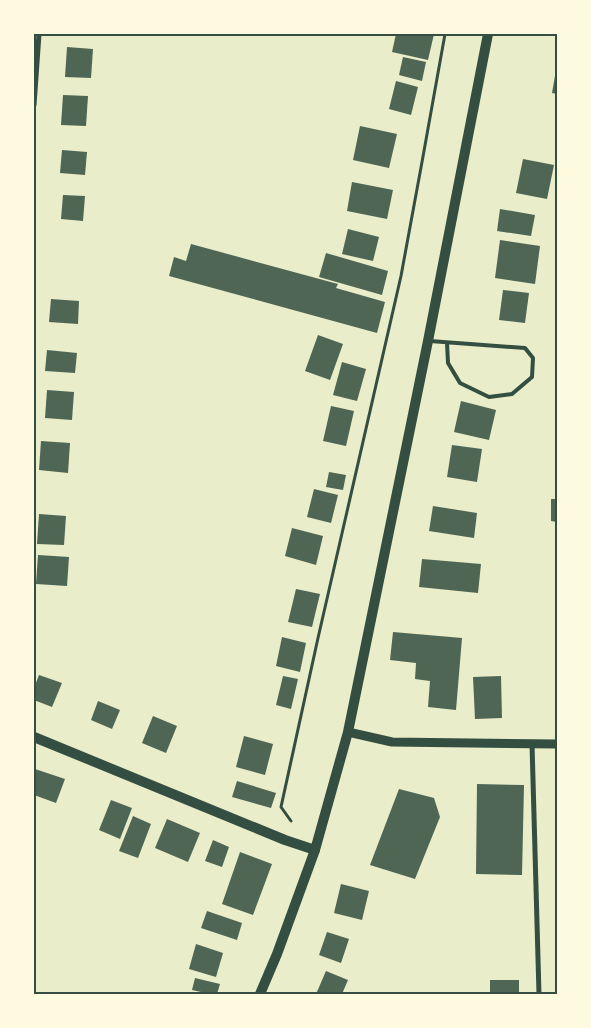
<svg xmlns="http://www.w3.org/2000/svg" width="591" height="1028" font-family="'DM Sans',sans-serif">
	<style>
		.building { fill: #4f6655 }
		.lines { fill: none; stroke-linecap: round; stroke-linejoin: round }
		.path { stroke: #344e41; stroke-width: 3 }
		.service { stroke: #344e41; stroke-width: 4 }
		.minor { stroke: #344e41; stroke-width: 5 }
		.tertiary { stroke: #344e41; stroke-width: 9 }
		.secondary { stroke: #344e41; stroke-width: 10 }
		.neatline { fill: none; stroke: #344e41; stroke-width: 2 }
	</style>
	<rect width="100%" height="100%" fill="#e9edc9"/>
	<g class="building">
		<polygon points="396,34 434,34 428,60 392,52"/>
		<polygon points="67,47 93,49 91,78 65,77"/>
		<polygon points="403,57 426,62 422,81 399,75"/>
		<polygon points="556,70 557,70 557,94 552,93"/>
		<polygon points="396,81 418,87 411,115 389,109"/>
		<polygon points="63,95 88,96 86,126 61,125"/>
		<polygon points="360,126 397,134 389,168 353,160"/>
		<polygon points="62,150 87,152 85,175 60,173"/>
		<polygon points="523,159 554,165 547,199 516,193"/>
		<polygon points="352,182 393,190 387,219 347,211"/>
		<polygon points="63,195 85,196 83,221 61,219"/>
		<polygon points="500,209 535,215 531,236 497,231"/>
		<polygon points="348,229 379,237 373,261 342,254"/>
		<polygon points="500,240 540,246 535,284 495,278"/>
		<polygon points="191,244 338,284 336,288 385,302 377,333 169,276 174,257 186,261"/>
		<polygon points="326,253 388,271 382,295 319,277"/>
		<polygon points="503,290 529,293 525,323 499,320"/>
		<polygon points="51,299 79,301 78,324 49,322"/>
		<polygon points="318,335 343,344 330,380 305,371"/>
		<polygon points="47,350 77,353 75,373 45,371"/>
		<polygon points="342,362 366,369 357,401 333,395"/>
		<polygon points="47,390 74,392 72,420 45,418"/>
		<polygon points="461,401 496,410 489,440 454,432"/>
		<polygon points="331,406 354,411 346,446 323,441"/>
		<polygon points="41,441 70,443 68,473 39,470"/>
		<polygon points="452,445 482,449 477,482 447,477"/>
		<polygon points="329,472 346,475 343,490 326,487"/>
		<polygon points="314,489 338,495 331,523 307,517"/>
		<polygon points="551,499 557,499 557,522 551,521"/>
		<polygon points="433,506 477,513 474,538 429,531"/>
		<polygon points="39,514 66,516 64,545 37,544"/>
		<polygon points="292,528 323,536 316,565 285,556"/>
		<polygon points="38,555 69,557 67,586 36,584"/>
		<polygon points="422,559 481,564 478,593 419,587"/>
		<polygon points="296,589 320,594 312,627 288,622"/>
		<polygon points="393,632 462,638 456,710 428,707 430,681 415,679 416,663 390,660"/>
		<polygon points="282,637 306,643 300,672 276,666"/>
		<polygon points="39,675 62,683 52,707 34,700 34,688"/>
		<polygon points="283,676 298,679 291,709 276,705"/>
		<polygon points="501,676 502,718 475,719 473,677"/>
		<polygon points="98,701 120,710 112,729 91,720"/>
		<polygon points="153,716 177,726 166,753 142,743"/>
		<polygon points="244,736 273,744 265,775 236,767"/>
		<polygon points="35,769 65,779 56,803 34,795 34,773"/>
		<polygon points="237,781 276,793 271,808 232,797"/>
		<polygon points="477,784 524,785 522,875 476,874"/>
		<polygon points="399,789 434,798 440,817 415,879 370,865"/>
		<polygon points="111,800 132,808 120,839 99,830"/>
		<polygon points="133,816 151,824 138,858 119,851"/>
		<polygon points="167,819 200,833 188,862 155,848"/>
		<polygon points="213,840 229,847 222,867 205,861"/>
		<polygon points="240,852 272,864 253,915 222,904"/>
		<polygon points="341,884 369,891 362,920 334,913"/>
		<polygon points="207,911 242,923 237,940 201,928"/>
		<polygon points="327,932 349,939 341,963 319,955"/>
		<polygon points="196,944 223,953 216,977 189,969"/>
		<polygon points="326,971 348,980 342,994 316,994"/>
		<polygon points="195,978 220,984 217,994 210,994 192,990"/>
		<rect x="490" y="980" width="29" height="14"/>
	</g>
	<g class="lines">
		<polyline class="path" points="291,821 281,807 318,638 401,276 422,162 445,34"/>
		<polyline class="service" points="430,341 525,348 533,358 532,377 512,394 489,397 460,383 448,363 447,343"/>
		<g class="minor">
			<polyline points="34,105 39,34"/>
			<polyline points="532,744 539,994"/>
		</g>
		<polyline class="tertiary" points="348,732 392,742 557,744"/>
		<g class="secondary">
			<polyline points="34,737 285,840 315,850"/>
			<polyline points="260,994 277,954 315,850 348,732 428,341 488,34"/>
		</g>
	</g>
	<rect width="591" height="1028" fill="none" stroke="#fefae0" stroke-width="70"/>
	<rect x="35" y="35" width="521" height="958" class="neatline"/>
</svg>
